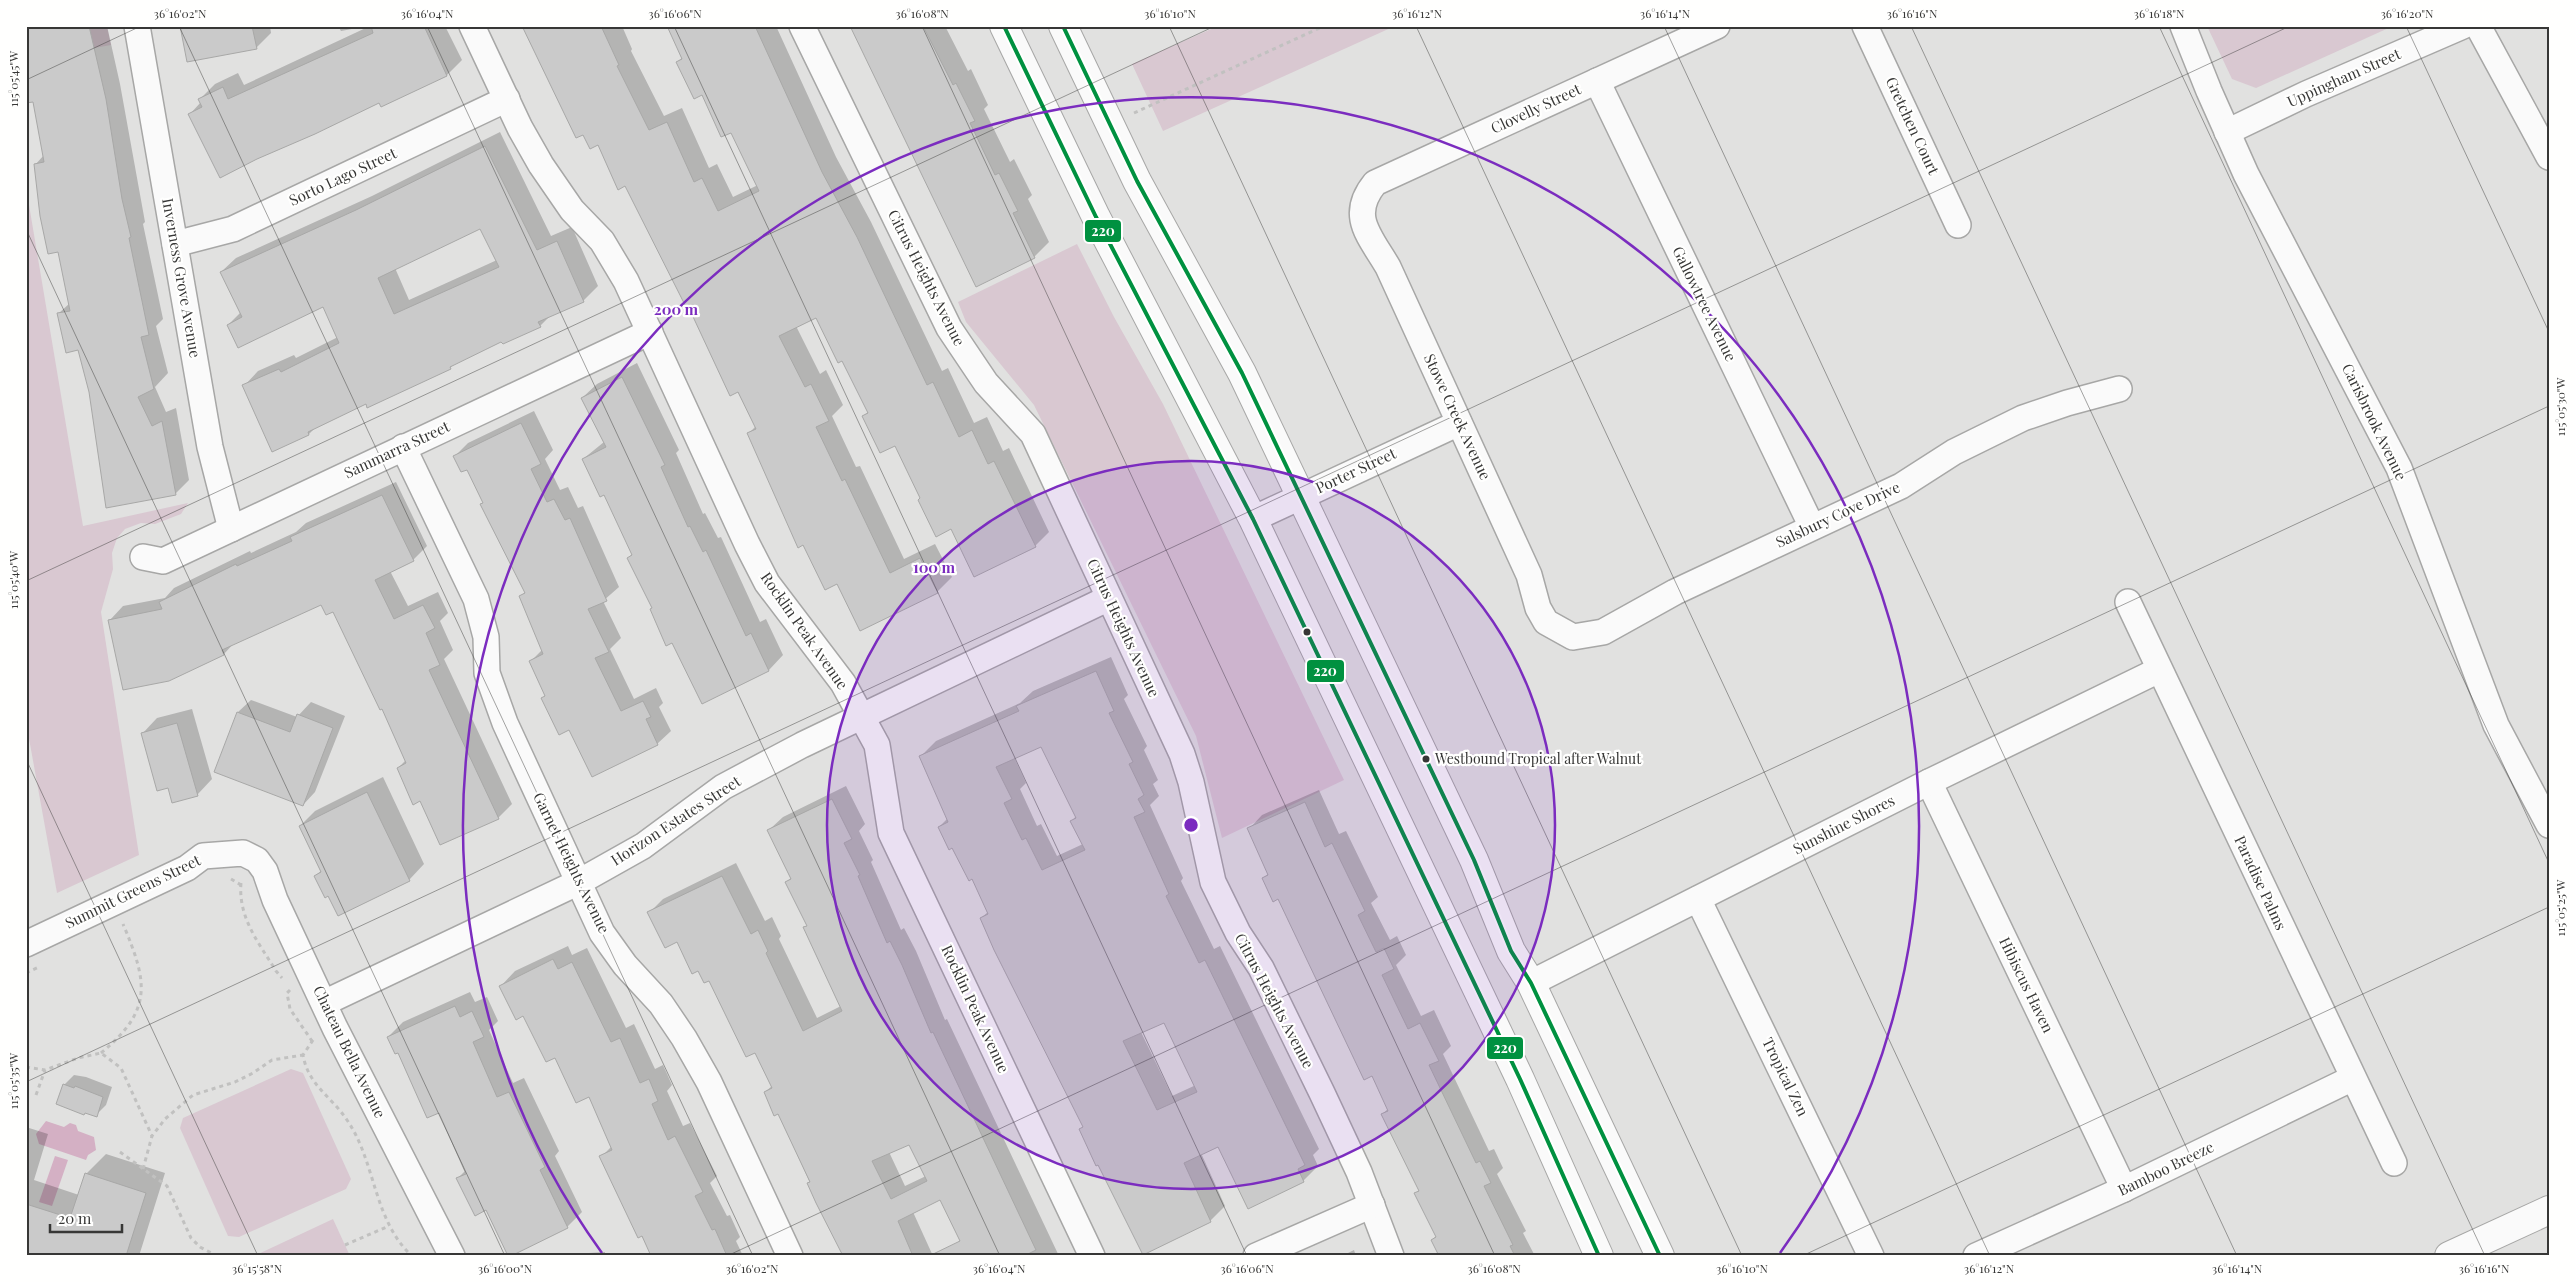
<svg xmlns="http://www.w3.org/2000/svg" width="2575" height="1282" font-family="'Playfair Display',serif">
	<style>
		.green { fill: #d9c8d1 }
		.water { fill: #d4b0c4 }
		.shadow { fill: #0003; fill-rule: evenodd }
		.building { fill: #cacaca; stroke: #a8a8a7; fill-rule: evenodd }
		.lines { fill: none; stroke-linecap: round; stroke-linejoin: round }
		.street-casing { stroke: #a7a7a6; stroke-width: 28 }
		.secondary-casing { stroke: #a7a7a6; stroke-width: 30 }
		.path { stroke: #c1c1c0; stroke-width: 3; stroke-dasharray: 4 4; stroke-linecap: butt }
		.street { stroke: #fafafa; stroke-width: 25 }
		.secondary { stroke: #fafafa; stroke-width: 28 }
		.bus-1-casing { stroke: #fffffe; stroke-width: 8 }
		.bus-1 { stroke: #009140; stroke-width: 4 }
		.ticks { fill: none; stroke: #373736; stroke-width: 1; stroke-opacity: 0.45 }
		.ring { fill: none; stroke: #7b2cbf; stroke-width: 2.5 }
		.bus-dot { fill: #373736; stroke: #fffffe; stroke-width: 2 }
		.labels { text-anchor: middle; stroke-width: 4.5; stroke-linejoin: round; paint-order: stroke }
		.bus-label { font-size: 14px; fill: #373736; stroke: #fffffe; text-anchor: start }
		.street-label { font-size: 15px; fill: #373736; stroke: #fffffe }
		.centre { fill: #7b2cbf; stroke: #fffffe; stroke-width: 2.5 }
		.ring-label { font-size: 15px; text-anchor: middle; font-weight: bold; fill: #7b2cbf; stroke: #fffffe; stroke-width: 4.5; stroke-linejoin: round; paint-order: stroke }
		.line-badge { stroke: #fffffe; stroke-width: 2 }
		.badge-label { font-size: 14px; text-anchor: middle; font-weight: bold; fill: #fff }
		.neatline { fill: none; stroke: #373736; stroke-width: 2 }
		.ticks-label { font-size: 12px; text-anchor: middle; fill: #373736 }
	</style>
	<rect width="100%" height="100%" fill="#e1e1e0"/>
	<g class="green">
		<polygon points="98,26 107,26 111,45 26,60 26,40"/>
		<polygon points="1218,26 1395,26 1163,131 1132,64"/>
		<polygon points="2207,26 2393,26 2256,88 2232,79"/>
		<polygon points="26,187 83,526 188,503 181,514 155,524 141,523 125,529 117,538 112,553 113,569 101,612 139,855 57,893 26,722"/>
		<polygon points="1077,244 1114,317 1163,404 1344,780 1222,838 1196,736 1034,405 966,322 958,302"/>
		<polygon points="291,1069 303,1073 351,1179 346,1189 239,1237 228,1236 180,1128 183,1118"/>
		<polygon points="333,1219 350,1256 254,1256"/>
	</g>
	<g class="water">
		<polygon points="46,1121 64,1127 70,1123 76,1125 78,1131 94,1137 96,1150 88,1155 86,1160 39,1144 36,1134"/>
		<polygon points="55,1156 68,1160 52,1206 39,1202"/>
	</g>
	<g class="shadow">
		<polygon points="26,26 107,26 120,84 145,222 143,224 163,319 156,326 168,373 155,387 166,412 176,408 189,480 175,494 90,392 79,349 58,314 70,303 59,250 35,165 44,155"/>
		<polygon points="182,26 270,26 271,33 256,48"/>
		<polygon points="338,26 368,26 341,31"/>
		<polygon points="445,26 462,60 447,75 382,106 380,101 190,114 201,102 200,99 215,84 238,73 244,85 370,26"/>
		<polygon points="524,26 622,26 632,49 631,51 664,116 682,108 709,168 717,164 733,197 758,185 732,131 677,62 683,57 668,26 776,26 836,157 871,222 942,371 948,368 974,423 987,417 1003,451 1009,448 1049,532 1035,546 952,527 922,497 896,444 863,416 868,412 843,359 816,316 796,326 820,374 826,370 843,405 832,416 856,467 860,466 904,559 935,544 952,577 937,592 838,583 749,433 756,426 626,185"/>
		<polygon points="852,26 945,26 968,71 971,69 988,105 984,109 1010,162 1014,159 1032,195 1028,199 1049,242 1034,257"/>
		<path d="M500,132L551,236L572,227L598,286L583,301L550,316L540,326L502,340L456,362L450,368L366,403L315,428L309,434L244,386L258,371L294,355L296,358L338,337L323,305L228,325L241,312L221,272L236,258L372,196ZM481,227L497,260L409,300L395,268Z"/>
		<polygon points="637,363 679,450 676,453 703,514 705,513 718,538 721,537 760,622 766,619 783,655 769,670 703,702 628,558 633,553 605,493 583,459 604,442 582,398 597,384"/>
		<polygon points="534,411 553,450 545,459 560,490 568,487 578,508 583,506 619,587 603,601 621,638 610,649 634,699 656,688 663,703 659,707 671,731 657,744 570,728 543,698 546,694 531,661 543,649 521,596 526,591 467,468 455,456 468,443"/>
		<polygon points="396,482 427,546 413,560 390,571 408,606 438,592 448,613 440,621 453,650 444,659 512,804 498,818 421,800 398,768 406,760 382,707 334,610 321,603 235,642 224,654 110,620 123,606 165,598 174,588 250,551 251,553 296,532 306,523"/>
		<path d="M1111,657L1128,695L1124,699L1147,746L1144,750L1158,780L1153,784L1159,796L1150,805L1183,878L1181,881L1214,949L1220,946L1319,1149L1313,1155L1318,1166L1303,1181L1218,1145L1201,1153L1225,1206L1210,1221L1081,1129L1084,1126L981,918L988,912L972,878L939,827L948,818L921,756L936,741L1020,703L1033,691ZM1041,745L1076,816L1072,821L1083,844L1057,856L1041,824L1037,826L1020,789L1026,783L1014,757ZM1164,1022L1196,1085L1172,1096L1141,1032Z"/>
		<polygon points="251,700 297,717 311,702 345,716 315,792 303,805 238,712"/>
		<polygon points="192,709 212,779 197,795 169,787 142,734 157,718"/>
		<polygon points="383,777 424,864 409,880 338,914 329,895 315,876 322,870 300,826 315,811"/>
		<path d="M846,786L865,824L859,831L873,860L871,862L901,930L904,928L916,951L945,1020L947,1019L1059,1256H961L956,1244L961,1239L941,1198L913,1212L933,1256H847L835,1237L778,1113L765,1092L772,1086L756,1051L710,979L699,969L677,941L649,913L663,899L736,863L765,921L772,917L781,936L779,939L817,1018L841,1006L805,928L808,925L786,882L791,878L769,830L783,817ZM910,1143L926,1176L905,1186L889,1152Z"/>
		<polygon points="1319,790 1339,834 1346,831 1378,897 1371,903 1390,940 1397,936 1406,955 1396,965 1421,1016 1434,1010 1451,1046 1443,1054 1489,1151 1494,1149 1503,1168 1497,1174 1526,1231 1523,1233 1535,1256 1440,1256 1432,1240 1437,1235 1416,1193 1420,1189 1382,1114 1388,1109 1372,1075 1279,898 1263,878 1269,873 1249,829 1262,815"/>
		<polygon points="568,946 572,955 587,948 626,1028 634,1024 655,1069 663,1065 672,1085 667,1091 683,1126 690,1123 717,1176 710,1183 727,1216 730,1215 740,1237 736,1241 743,1256 652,1256 601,1157 612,1146 589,1095 501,986 515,971"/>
		<polygon points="470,992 475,1002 487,997 498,1021 489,1030 513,1083 524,1078 559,1151 555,1156 582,1212 567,1227 487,1208 458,1178 466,1170 440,1111 388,1037 403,1022"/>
		<polygon points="74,1075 86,1077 112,1087 106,1105 96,1115 64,1085"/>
		<polygon points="26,1127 48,1134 34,1180 79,1195 86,1174 106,1154 165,1173 139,1256 26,1256"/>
		<polygon points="1354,1250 1356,1256 1342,1256"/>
		<polygon points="605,1252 605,1256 540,1256"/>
	</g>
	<g class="building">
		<polygon points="26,26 89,26 106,99 122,199 131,237 129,238 149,335 141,337 154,389 138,397 152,426 162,421 176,495 106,508 89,392 78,350 66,353 57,313 70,311 58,252 48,254 40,216 34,164 44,162 33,102 26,103"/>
		<polygon points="180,26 252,26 257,49 187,62"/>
		<polygon points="371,26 424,26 447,76 381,107 379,103 315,134 257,159 220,178 188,114 202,107 198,99 223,87 228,99 373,33"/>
		<polygon points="522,26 601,26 619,65 617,66 649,130 667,122 694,182 702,178 718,211 759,191 731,133 721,137 702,95 694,99 676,62 682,59 667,26 755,26 822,172 857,237 927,385 933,382 959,437 972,430 988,464 994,461 1036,547 974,577 951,529 936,537 918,500 920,498 895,446 880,453 862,416 868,413 842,361 838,363 816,318 779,336 805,387 811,384 829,421 816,427 842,481 845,479 890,573 920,558 938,593 860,631 837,584 825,590 803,545 798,548 747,433 756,429 738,392 730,396 688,306 686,307 625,186 618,190 598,145 590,149 583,135 576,138"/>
		<polygon points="850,26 923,26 953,85 956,83 975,121 970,123 995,175 999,173 1018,211 1013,213 1035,258 976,287"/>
		<path d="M485,146L537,250L557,241L584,302L538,322L541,327L503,344L501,342L450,367L451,369L367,408L366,404L308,432L309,435L272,452L242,385L279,369L281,372L339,343L323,307L238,348L227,325L242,317L220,272L356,210ZM480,229L499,267L394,314L378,278Z"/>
		<polygon points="622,377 665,465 661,467 688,527 690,526 703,552 706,550 746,636 751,633 769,671 702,704 672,643 666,646 650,609 652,608 627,558 632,555 604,495 600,497 582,459 606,447 581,398"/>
		<polygon points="521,423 541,464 531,469 547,502 554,499 565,520 570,518 607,601 588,609 609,652 595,658 621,711 643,701 651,717 646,719 658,745 592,777 569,730 559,735 541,698 545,696 529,661 543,654 519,596 525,593 480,504 483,503 467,470 461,472 453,456"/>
		<polygon points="382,495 414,561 375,580 394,619 423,605 435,628 426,633 440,665 429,670 499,819 440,845 420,801 413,805 397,768 406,763 382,709 380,710 333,612 326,615 321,605 222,650 224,655 169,681 123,690 108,620 162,609 159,602 236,564 237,566 292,541 290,537"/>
		<path d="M1096,671L1114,711L1109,713L1133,762L1129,764L1144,795L1138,799L1145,812L1134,817L1169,894L1166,896L1199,963L1205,960L1305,1165L1298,1169L1304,1182L1248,1209L1218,1147L1184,1163L1211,1222L1143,1255L1098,1165L1096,1166L1079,1129L1083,1127L994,950L980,918L988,914L972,879L969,881L952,848L949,850L938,827L948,822L919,756L1019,711L1016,706ZM1041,747L1076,818L1070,821L1085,850L1042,870L1026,838L1022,840L1004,803L1012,799L996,767ZM1164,1023L1197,1092L1157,1110L1123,1041Z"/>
		<polygon points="237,712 290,732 297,714 333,728 303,806 214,772"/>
		<polygon points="177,723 198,796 172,803 168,788 157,791 141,733"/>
		<polygon points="367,792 410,881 338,916 328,896 325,898 314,876 321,872 299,826"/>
		<path d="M832,799L852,839L844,843L860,875L858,876L887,943L890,941L902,965L931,1033L933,1032L1036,1250L1024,1256H929L960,1241L940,1200L898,1221L913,1256H843L816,1203L807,1183L810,1182L778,1114L774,1116L764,1092L772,1088L755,1053L746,1057L709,981L704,983L698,971L692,974L677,942L665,948L647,912L722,876L751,934L758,930L768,951L766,953L803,1031L842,1011L803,927L807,926L785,882L791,879L767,830ZM909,1145L927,1181L891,1199L872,1161Z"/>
		<polygon points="1305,802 1325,847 1332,843 1365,911 1358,915 1376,952 1384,948 1394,969 1382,975 1408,1029 1420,1023 1439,1061 1429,1065 1476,1163 1480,1161 1491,1183 1484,1186 1513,1245 1510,1246 1515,1256 1439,1256 1431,1240 1436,1237 1414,1193 1419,1191 1381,1114 1388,1111 1372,1076 1364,1080 1278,899 1273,902 1262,878 1268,875 1247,828"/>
		<polygon points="553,959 558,969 572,962 611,1042 620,1038 640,1083 649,1079 658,1101 652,1104 668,1140 675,1136 703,1192 695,1196 712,1230 715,1229 727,1256 651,1256 642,1236 638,1238 599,1156 612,1150 589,1097 576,1103 555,1058 546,1062 523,1016 516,1020 499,986"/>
		<polygon points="455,1006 460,1017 472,1011 484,1037 473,1042 497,1097 509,1092 545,1167 540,1170 568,1228 511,1256 508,1256 486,1210 475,1216 456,1178 466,1174 439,1113 427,1118 398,1053 395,1054 387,1037"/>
		<polygon points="63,1084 74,1088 75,1086 103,1097 97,1117 85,1113 84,1115 56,1104"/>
		<polygon points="85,1173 146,1193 126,1256 26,1256 26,1204 70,1218"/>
	</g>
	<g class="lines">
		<g class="street-casing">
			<g id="street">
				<polyline points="137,26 210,447 231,529"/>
				<polyline points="472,26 520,128 541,165 572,210 602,241 626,281 747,544 767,583 843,683 877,745 891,833 1092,1256"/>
				<polyline points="802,26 949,328 986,383 1033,434 1182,754 1191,782 1213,882 1238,933 1261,968 1322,1093 1359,1172 1391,1256"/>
				<path d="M1717,26L1375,183C1348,216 1370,236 1388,267L1529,575L1538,608L1546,622L1573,637L1603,632L1675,592L1901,486L1954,452L2023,418L2067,403L2119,389"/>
				<polyline points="1865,26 1958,225"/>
				<polyline points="2183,26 2209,91 2246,174 2399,468 2496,725 2549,825"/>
				<polyline points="2478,26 2549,157"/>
				<polyline points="1597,81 1812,527"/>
				<polyline points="2227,132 2306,94 2463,26"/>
				<polyline points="175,244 233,229 507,99"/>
				<polyline points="403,447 476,599 486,637 487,673 505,723 602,933 625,965 661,1004 684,1038 709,1082 790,1256"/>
				<polyline points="1253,519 1459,423"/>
				<polyline points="143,557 163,561 650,332"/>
				<polyline points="2128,602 2394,1163"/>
				<polyline points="1929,782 2124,1189"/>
				<polyline points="1698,899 1871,1256"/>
				<polyline points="26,944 187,868 203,856 243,853 257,860 265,871 275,900 335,1028 452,1256"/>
				<polyline points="1531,983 1929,782 2159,670"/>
				<polyline points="324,1003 579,882 643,846 723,787 802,745 1109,598"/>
				<polyline points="1256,1256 1372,1205"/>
				<polyline points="1976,1256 2124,1189 2353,1078"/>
			</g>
		</g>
		<g class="secondary-casing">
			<g id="secondary">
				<polyline points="1004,26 1096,217 1253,519 1520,1079 1599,1256"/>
				<polyline points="1063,26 1137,181 1242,373 1474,860 1511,951 1531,983 1660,1256"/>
				<polyline points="2449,1256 2549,1210"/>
			</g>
		</g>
		<g class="path">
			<polyline points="1134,113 1324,26"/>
			<polyline points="231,879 241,885"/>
			<path d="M241,883C238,918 259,943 276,971L282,978"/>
			<polyline points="26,973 39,967"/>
			<polyline points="290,990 287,993 290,1009 312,1041"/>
			<path d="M313,1040L303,1055C308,1085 331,1096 347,1120C376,1162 373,1220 412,1256"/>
			<path d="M101,1053C153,1010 148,983 123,924"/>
			<polyline points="26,1067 45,1070 78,1058 101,1053 121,1068 152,1136"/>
			<polyline points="36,1095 45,1070"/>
			<polyline points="120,1152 167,1186 191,1238 200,1247 217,1256"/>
			<polyline points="143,1169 152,1136 165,1119 193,1095 235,1082 253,1073 272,1060 303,1055"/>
			<polyline points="345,1245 389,1226"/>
		</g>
		<use href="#street" class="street"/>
		<use href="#secondary" class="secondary"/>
		<g class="bus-1-casing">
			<g id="bus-1">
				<polyline points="1004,26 1096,217 1253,519 1520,1079 1599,1256"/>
				<polyline points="1063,26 1137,181 1242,373 1474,860 1511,951 1531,983 1660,1256"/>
			</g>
		</g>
		<use href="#bus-1" class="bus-1"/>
	</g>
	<path class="ticks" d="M179,26L753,1256M427,26L1000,1256M674,26L1247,1256M922,26L1495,1256M1169,26L1742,1256M1416,26L1990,1256M1664,26L2237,1256M1911,26L2485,1256M2159,26L2549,863M2406,26L2549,332M26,80L141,26M26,229L505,1256M26,581L1215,26M26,759L258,1256M26,1082L2290,26M727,1256L2549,406M1802,1256L2549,907"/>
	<circle cx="1191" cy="825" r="364" fill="#7b2cbf" fill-opacity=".12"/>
	<g class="ring">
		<circle cx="1191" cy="825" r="364"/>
		<path d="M602 1253A728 728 0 1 1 1780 1253"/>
	</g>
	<g class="bus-dot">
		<circle cx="1307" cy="632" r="4.5"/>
		<circle cx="1426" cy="759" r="4.5"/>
	</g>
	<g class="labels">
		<g class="bus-label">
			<text x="1435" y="764">Westbound Tropical after Walnut</text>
		</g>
		<g class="street-label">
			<text transform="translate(2344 78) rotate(-24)" y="5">Uppingham Street</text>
			<text transform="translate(1536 109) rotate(-25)" y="5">Clovelly Street</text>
			<text transform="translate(1912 126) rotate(65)" y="5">Gretchen Court</text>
			<text transform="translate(343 177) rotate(-25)" y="5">Sorto Lago Street</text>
			<text transform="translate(181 278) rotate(80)" y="5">Inverness Grove Avenue</text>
			<text transform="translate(926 278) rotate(63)" y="5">Citrus Heights Avenue</text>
			<text transform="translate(1704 304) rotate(64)" y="5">Gallowtree Avenue</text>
			<text transform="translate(1457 417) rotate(65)" y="5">Stowe Creek Avenue</text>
			<text transform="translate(2374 422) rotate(64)" y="5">Carisbrook Avenue</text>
			<text transform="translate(397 450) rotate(-25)" y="5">Sammarra Street</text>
			<text transform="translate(1356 471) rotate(-25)" y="5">Porter Street</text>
			<text transform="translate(1838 515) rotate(-25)" y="5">Salsbury Cove Drive</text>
			<text transform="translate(1123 628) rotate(65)" y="5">Citrus Heights Avenue</text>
			<text transform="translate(804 631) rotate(55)" y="5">Rocklin Peak Avenue</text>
			<text transform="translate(676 821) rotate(-33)" y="5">Horizon Estates Street</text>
			<text transform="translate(1844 825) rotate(-27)" y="5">Sunshine Shores</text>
			<text transform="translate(571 863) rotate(64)" y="5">Garnet Heights Avenue</text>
			<text transform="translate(2260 883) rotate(65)" y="5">Paradise Palms</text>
			<text transform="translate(133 892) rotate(-26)" y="5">Summit Greens Street</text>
			<text transform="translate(2026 985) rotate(64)" y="5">Hibiscus Haven</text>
			<text transform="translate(1274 1001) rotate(62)" y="5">Citrus Heights Avenue</text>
			<text transform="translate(975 1009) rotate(65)" y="5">Rocklin Peak Avenue</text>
			<text transform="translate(349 1052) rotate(64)" y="5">Chateau Bella Avenue</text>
			<text transform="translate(1785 1077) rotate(64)" y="5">Tropical Zen</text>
			<text transform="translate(2166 1169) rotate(-26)" y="5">Bamboo Breeze</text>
		</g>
	</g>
	<circle cx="1191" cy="825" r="8" class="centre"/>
	<g class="ring-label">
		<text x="676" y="315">200 m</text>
		<text x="934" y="573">100 m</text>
	</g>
	<g class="line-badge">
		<rect x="1084" y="219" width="38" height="24" rx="5" fill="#009140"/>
		<rect x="1306" y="659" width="39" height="24" rx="5" fill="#009140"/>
		<rect x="1486" y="1036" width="38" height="24" rx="5" fill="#009140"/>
	</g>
	<g class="badge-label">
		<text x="1103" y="236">220</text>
		<text x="1325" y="676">220</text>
		<text x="1505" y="1053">220</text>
	</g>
	<rect width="2575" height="1282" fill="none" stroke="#fffffe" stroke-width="55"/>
	<path d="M50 1224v8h72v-8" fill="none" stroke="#373736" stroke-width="2.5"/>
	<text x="58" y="1224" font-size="15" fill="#373736" stroke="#fffffe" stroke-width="4" paint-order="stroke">20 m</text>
	<rect x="28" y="28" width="2520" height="1226" class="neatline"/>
	<g class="ticks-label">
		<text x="180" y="18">36°16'02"N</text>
		<text x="427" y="18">36°16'04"N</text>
		<text x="675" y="18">36°16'06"N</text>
		<text x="922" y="18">36°16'08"N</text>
		<text x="1170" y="18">36°16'10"N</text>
		<text x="1417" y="18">36°16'12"N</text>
		<text x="1665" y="18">36°16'14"N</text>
		<text x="1912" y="18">36°16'16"N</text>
		<text x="2159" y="18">36°16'18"N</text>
		<text x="2407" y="18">36°16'20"N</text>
		<text transform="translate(14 79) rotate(-90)" y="4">115°05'45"W</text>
		<text transform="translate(2561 407) rotate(-90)" y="4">115°05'30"W</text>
		<text transform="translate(14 580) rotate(-90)" y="4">115°05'40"W</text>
		<text transform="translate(2561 908) rotate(-90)" y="4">115°05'25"W</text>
		<text transform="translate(14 1081) rotate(-90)" y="4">115°05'35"W</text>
		<text x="257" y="1273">36°15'58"N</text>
		<text x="505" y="1273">36°16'00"N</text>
		<text x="752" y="1273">36°16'02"N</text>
		<text x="999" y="1273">36°16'04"N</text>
		<text x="1247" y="1273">36°16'06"N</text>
		<text x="1494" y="1273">36°16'08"N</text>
		<text x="1742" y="1273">36°16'10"N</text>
		<text x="1989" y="1273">36°16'12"N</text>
		<text x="2237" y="1273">36°16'14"N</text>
		<text x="2484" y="1273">36°16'16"N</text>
	</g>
</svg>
